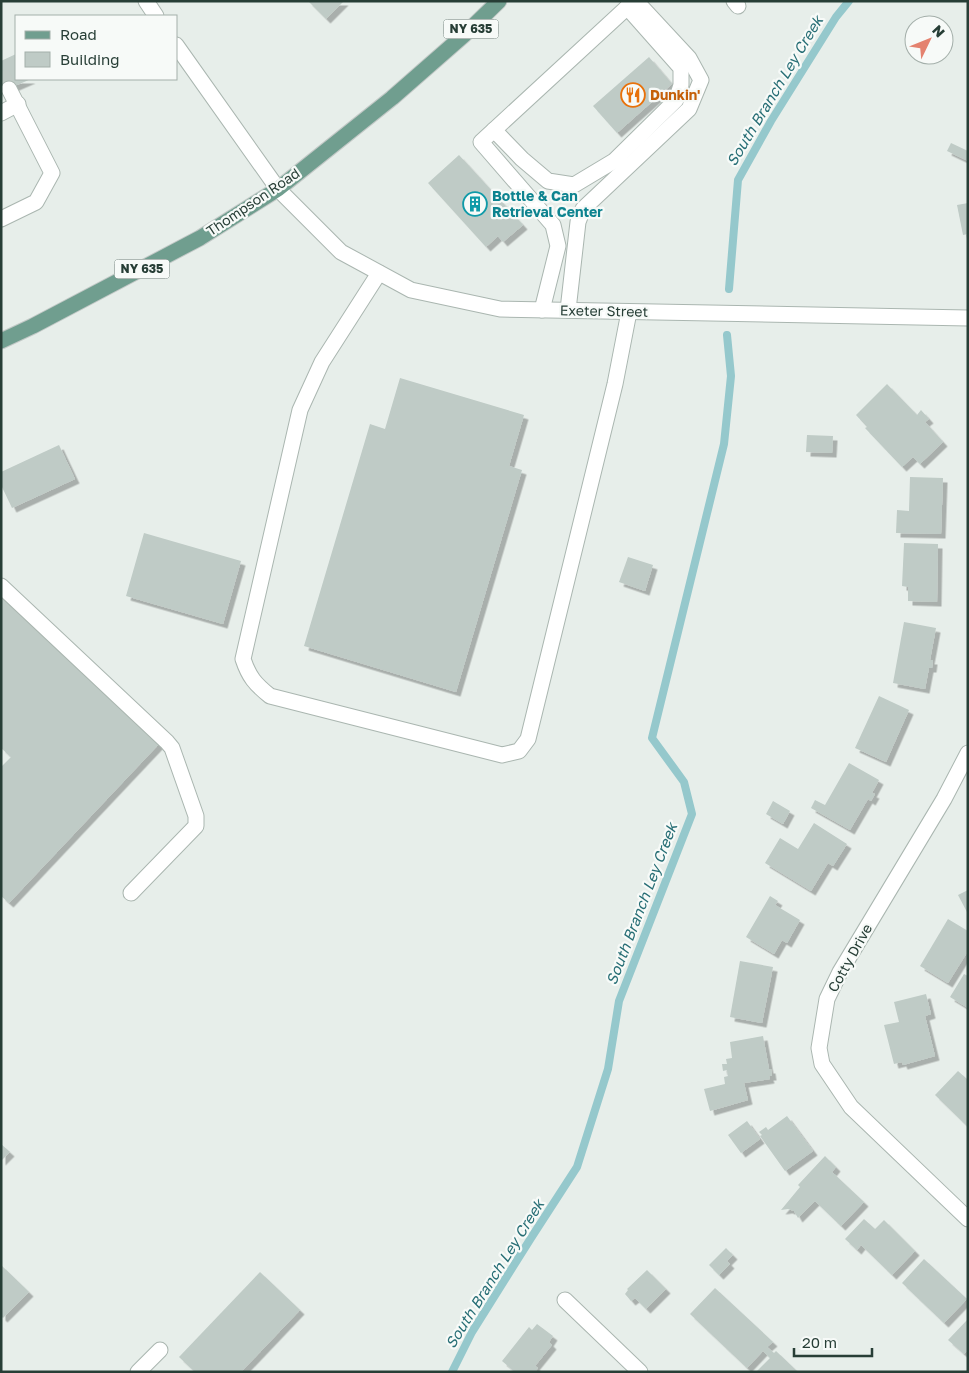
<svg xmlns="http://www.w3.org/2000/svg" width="969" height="1373" font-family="'Golos Text',sans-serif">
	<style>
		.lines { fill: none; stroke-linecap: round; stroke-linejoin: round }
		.stream { stroke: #95c8cc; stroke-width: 8 }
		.building { fill: #bfcbc6; filter: url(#shadow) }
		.minor-tunnel { stroke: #c1cbc6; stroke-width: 15; stroke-dasharray: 15 8; stroke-linecap: butt }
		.minor-casing { stroke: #aab6b0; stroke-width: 17 }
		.major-casing { stroke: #c3c9c7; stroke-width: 17 }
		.minor { stroke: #fff; stroke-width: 15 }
		.major { stroke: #709e8f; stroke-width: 15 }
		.labels { text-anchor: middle; stroke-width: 4.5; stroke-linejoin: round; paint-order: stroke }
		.shield { fill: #f7faf8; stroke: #657670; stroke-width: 1 }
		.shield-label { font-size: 12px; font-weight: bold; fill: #273e36 }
		.food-label { font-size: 14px; font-weight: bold; fill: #c56008; stroke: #f7faf8; text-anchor: start }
		.culture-label { font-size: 14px; font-weight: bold; fill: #0d838f; stroke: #f7faf8; text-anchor: start }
		.street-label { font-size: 14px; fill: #273e36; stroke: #f7faf8 }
		.water-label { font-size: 15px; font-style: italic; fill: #276e75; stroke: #f7faf8 }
	</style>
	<defs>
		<filter id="shadow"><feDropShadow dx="4.5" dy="4.5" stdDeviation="0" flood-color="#0004"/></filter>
	</defs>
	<rect width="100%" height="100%" fill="#e7eeea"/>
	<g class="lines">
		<g class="stream">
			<polyline points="729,289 738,180 771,121 836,17 849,1"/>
			<polyline points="452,1372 472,1332 531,1238 577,1167 608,1069 619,1001 692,814 684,782 652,738 724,444 731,376 727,335"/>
		</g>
	</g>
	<g class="building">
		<polygon points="308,1 344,1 326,19"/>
		<polygon points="16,54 16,79 31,79 1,92 1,61"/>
		<polygon points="649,57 672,84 617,133 593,106"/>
		<polygon points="951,143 968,151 968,161 947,151"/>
		<polygon points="459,155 523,225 503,242 498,236 486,247 428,183"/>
		<polygon points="968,203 968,234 963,235 957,205"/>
		<polygon points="400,378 524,415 509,466 522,470 456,692 304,646 370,424 385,429"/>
		<polygon points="887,384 917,415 921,410 929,419 925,422 943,442 920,464 913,457 902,467 865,428 867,427 856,415"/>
		<polygon points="807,435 833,436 832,453 806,452"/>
		<polygon points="59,445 75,479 12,508 1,485 1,472"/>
		<polygon points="910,477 943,478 941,534 896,533 897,510 909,511"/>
		<polygon points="144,533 241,561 223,624 126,596"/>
		<polygon points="904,543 938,544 937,602 908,601 908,587 902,586"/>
		<polygon points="628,557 653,565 645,591 619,582"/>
		<polygon points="1,595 159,744 9,903 1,896 1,767 11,757 1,748"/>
		<polygon points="904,622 936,628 930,660 933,660 932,668 929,668 925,689 893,683"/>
		<polygon points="879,696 909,710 886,762 855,748"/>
		<polygon points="849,763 879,780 872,793 875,794 871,801 868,799 850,830 811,808 815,800 825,805"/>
		<polygon points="773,801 790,811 783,824 766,814"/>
		<polygon points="814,823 847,844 833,866 828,863 811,891 765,863 780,838 798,849"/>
		<polygon points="968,890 968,914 958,895"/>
		<polygon points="770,896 778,901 775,905 800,920 787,943 782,940 774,954 746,937"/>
		<polygon points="948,919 968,931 968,951 948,983 920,966"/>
		<polygon points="740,961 773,967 762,1023 730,1017"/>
		<polygon points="964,974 968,976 968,1008 950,997"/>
		<polygon points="926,994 931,1014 925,1016 935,1056 903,1065 902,1062 894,1064 884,1025 899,1022 894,1002"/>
		<polygon points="763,1036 769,1069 771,1069 772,1076 769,1076 770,1079 744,1083 748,1100 710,1111 704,1089 725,1084 724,1077 728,1076 727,1070 723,1071 722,1064 727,1064 726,1059 732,1058 730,1042"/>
		<polygon points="958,1071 968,1080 968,1127 935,1095"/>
		<polygon points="787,1116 813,1151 785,1171 760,1136 762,1135 759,1132 766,1127 768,1130"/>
		<polygon points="747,1121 760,1139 741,1153 728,1135"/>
		<polygon points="1,1144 10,1152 1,1161"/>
		<polygon points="825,1156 836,1167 832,1172 864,1202 841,1226 815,1201 798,1218 794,1211 788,1209 781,1210 800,1187 798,1185"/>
		<polygon points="864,1219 875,1229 884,1220 915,1251 892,1275 861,1245 857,1250 845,1239"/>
		<polygon points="726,1248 733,1255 727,1261 730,1264 719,1275 709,1265"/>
		<polygon points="924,1259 967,1299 944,1323 902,1283"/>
		<polygon points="1,1265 29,1292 3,1318 1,1316"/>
		<polygon points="647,1270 666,1289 646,1309 635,1298 631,1301 625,1294 628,1290 627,1289"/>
		<polygon points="260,1272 300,1310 241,1372 195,1372 179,1357"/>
		<polygon points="715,1288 773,1342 767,1347 774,1353 776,1351 798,1372 756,1372 770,1358 763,1351 747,1368 690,1314"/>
		<polygon points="968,1319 968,1350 964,1354 948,1340"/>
		<polygon points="537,1324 553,1336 549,1342 552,1345 535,1366 538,1368 535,1372 515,1372 502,1361 529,1327 532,1330"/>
	</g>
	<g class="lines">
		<polyline class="minor-tunnel" points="1,72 9,89"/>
		<g class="minor-casing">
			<g id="minor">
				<polyline points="146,1 156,16"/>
				<polyline points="734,1 738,6"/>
				<polyline points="176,45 278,189 341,252 411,290 500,309 968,318"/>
				<polyline points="1,113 18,104"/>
				<polyline points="494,130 522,159 548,181 574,185 614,161 676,100 681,85 681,68 627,7"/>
				<polyline points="1,219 36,202 52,173 9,89"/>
				<path d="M379,273L322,362L300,410L243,659C249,677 255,684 270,696L502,755L519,751L528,739L615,384L629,312"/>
				<polyline points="542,310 558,246 553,225 481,142 634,1"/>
				<polyline points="568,310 578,222 583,209 689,109 701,80 689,58 636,1"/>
				<polyline points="1,586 167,742 172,748 196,816 196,826 131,893"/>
				<polyline points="968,753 944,799 840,972 827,999 819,1048 822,1064 851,1107 968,1219"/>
				<polyline points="565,1300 640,1372"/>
				<polyline points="138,1372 160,1350"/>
			</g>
		</g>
		<g class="major-casing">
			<polyline id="major" points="1,341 33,326 200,238 278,189 392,98 464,35 499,1"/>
		</g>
		<use href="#minor" class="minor"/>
		<use href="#major" class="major"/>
	</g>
	<defs>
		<g id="restaurant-ring" transform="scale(1.25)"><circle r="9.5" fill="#f7faf8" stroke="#e8710a" stroke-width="1.5"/><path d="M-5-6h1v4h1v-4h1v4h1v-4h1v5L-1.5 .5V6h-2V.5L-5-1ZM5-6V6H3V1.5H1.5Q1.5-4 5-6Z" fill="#e8710a"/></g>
		<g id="building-ring" transform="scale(1.25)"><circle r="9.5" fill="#f7faf8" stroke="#0f9aa8" stroke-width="1.5"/><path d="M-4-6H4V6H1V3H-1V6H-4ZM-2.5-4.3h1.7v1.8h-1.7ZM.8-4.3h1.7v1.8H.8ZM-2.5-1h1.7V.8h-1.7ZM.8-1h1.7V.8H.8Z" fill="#0f9aa8"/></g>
	</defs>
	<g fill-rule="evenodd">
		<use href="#restaurant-ring" x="633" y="95"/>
		<use href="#building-ring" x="475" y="204"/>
	</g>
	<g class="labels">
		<g class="shield">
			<rect x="443.5" y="19.5" width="55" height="19" rx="4"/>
			<rect x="114.5" y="259.5" width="55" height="19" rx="4"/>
		</g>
		<g class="shield-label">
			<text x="471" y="33">NY 635</text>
			<text x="142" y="273">NY 635</text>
		</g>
		<g class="food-label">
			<text x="650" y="100">Dunkin'</text>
		</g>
		<g class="culture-label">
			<text x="492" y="201">Bottle &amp; Can<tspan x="492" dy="16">Retrieval Center</tspan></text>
		</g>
		<g class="street-label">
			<text transform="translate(253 202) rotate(-34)" y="5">Thompson Road</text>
			<text transform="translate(604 311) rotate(1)" y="5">Exeter Street</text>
			<text transform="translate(850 958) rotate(-61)" y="5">Cotty Drive</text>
		</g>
		<g class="water-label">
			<text transform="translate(775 91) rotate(-59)" y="5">South Branch Ley Creek</text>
			<text transform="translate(642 904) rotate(-69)" y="5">South Branch Ley Creek</text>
			<text transform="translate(495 1274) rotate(-58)" y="5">South Branch Ley Creek</text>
		</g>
	</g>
	<rect width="969" height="1373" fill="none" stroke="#273e36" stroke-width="5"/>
	<rect x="15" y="15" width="162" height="65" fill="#f7faf8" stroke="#a4afaa"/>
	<rect x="25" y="31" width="25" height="8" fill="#709e8f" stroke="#a4afaa"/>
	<text x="60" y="40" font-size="15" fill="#273e36">Road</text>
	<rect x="25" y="52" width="25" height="15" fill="#bfcbc6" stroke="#a4afaa"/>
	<text x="60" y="65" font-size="15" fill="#273e36">Building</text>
	<g transform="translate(929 40) rotate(47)"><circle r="24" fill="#f7faf8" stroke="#a4afaa"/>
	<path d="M0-4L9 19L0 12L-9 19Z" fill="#e4826f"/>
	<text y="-8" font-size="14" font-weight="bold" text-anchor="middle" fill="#273e36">N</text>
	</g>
	<path d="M794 1348v8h78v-8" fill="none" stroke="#273e36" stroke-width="2.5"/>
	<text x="802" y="1348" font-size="15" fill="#273e36" stroke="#f7faf8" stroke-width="4" paint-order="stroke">20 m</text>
</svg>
